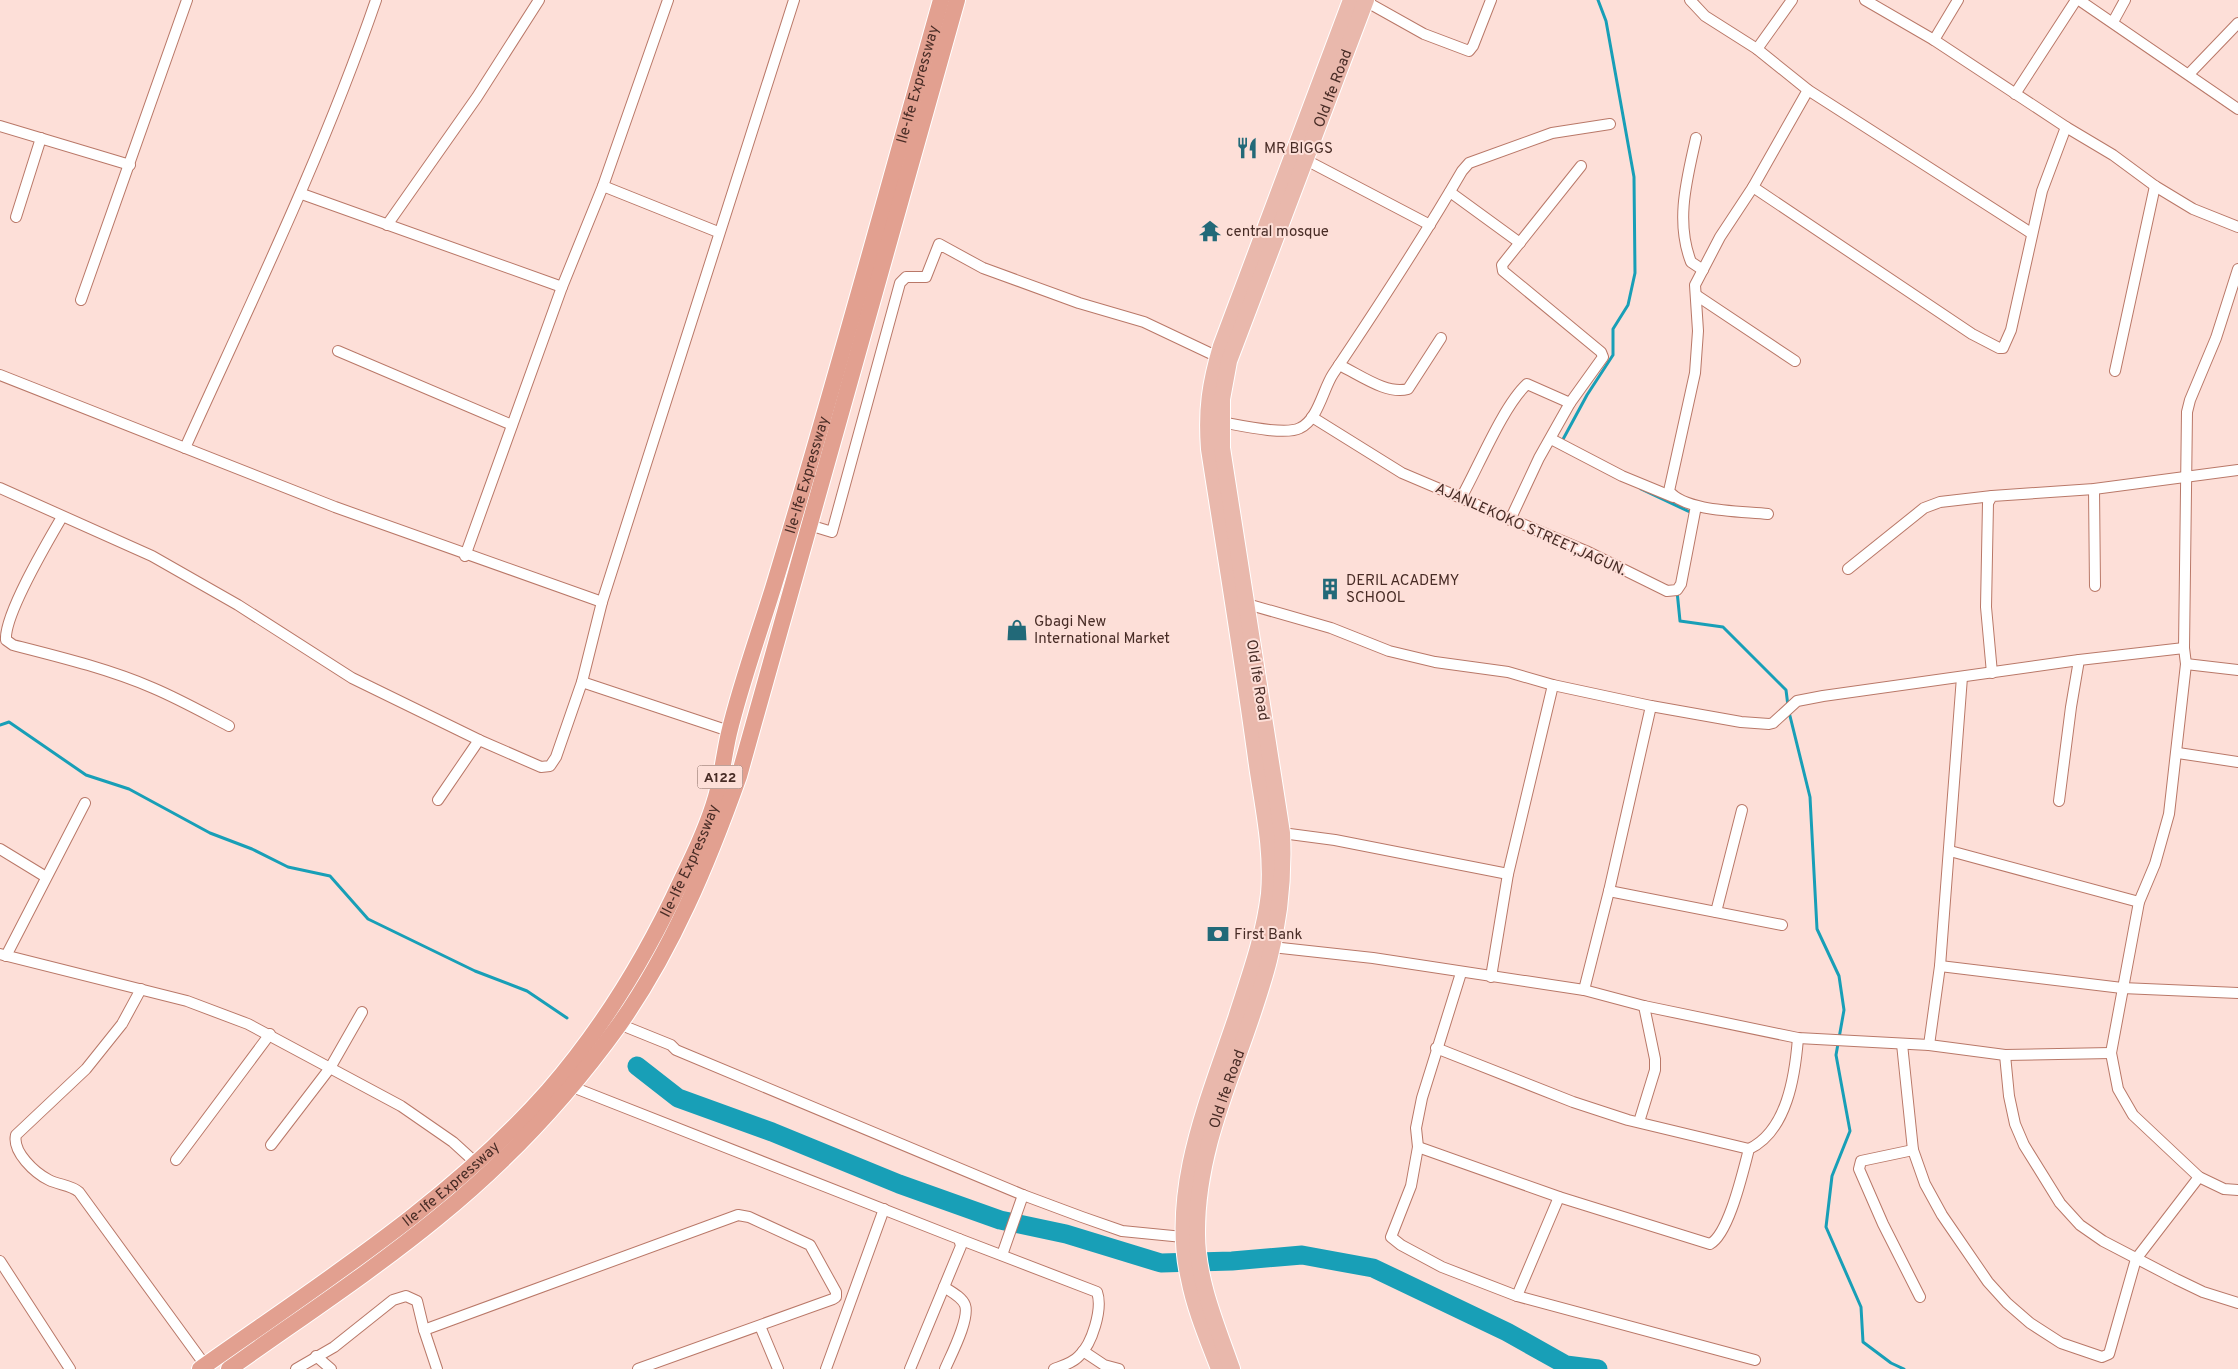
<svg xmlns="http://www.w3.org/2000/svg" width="2238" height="1369" font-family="Overpass,sans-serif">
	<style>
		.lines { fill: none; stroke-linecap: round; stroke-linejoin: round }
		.stream { stroke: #189fb7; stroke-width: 3 }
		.river { stroke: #189fb7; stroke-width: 19 }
		.minor-casing { stroke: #b97868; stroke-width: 12 }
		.primary-casing { stroke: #fff; stroke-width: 18 }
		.trunk-casing { stroke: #fff; stroke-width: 18 }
		.minor { stroke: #fff; stroke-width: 10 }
		.primary { stroke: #e9b8ac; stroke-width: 16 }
		.trunk { stroke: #e2a090; stroke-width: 16 }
		.labels { text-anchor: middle; stroke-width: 4; stroke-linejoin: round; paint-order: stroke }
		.shield { fill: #fddfd8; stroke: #7e625b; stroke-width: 1 }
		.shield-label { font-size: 14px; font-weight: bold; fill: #482c26 }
		.street-label { font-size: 15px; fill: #482c26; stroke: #fddfd8 }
		.poi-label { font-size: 15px; fill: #482c26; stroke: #fddfd8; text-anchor: start }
	</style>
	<rect width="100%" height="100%" fill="#fddfd8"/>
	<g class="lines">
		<g class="stream">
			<polyline points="1561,443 1587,395 1613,355 1613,329 1628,305 1635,273 1634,177 1606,21 1598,0"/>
			<polyline points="1641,489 1692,513"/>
			<polyline points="1677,591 1680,621 1723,627 1786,690 1788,706"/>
			<polyline points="1789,712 1810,797 1817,929 1839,976 1844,1010 1836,1055 1850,1131 1832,1176 1826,1227 1861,1307 1863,1342 1891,1363 1904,1369"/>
			<polyline points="0,725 9,722 86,775 129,789 210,833 252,849 288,867 330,876 368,919 475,971 527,991 567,1018"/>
		</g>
		<polyline class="river" points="637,1066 678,1098 772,1132 899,1184 1000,1220 1066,1234 1161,1263 1232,1261 1302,1255 1373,1268 1507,1332 1566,1365 1598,1369"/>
		<g class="minor-casing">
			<g id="minor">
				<polyline points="1690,0 1705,16 1757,49 1808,90 2031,233"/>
				<polyline points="1865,0 1934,40 2066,127 2113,155 2155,186 2193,209 2238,227"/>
				<polyline points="2079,0 2238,109"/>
				<polyline points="1365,1 1424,34 1469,51 1473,46 1491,0"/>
				<polyline points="2113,22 2125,0"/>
				<polyline points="1934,40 1958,0"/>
				<polyline points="1757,49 1792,0"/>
				<polyline points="2189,74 2238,23"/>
				<polyline points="2015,94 2076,0"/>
				<polyline points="0,126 130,165"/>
				<path d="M1696,138C1687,179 1675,221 1691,262L1703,270"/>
				<polyline points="1306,160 1430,225"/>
				<polyline points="603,186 718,232"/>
				<polyline points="1753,187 1972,334 1999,348 2003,348 2011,330 2042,191 2066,127"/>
				<polyline points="1450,192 1520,243"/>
				<polyline points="302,194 562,287"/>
				<polyline points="16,217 41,138"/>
				<polyline points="387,225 477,97 539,0"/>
				<polyline points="2238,269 2216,338 2190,400 2187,412 2184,648 2186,664 2169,814 2155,864 2139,902 2111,1053 2118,1089 2133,1115 2199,1177 2224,1189 2238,1190"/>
				<polyline points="1696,295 1795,361"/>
				<polyline points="81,300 187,0"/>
				<polyline points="338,351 512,425"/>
				<path d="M1339,365C1359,374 1386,395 1408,389L1441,338"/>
				<polyline points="2115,371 2155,186"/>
				<polyline points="0,375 335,507 602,602"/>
				<polyline points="1312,417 1402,473 1586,551 1667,591 1677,590 1681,584 1696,506"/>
				<path d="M1221,422C1238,425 1285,436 1300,428C1318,420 1323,389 1333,374C1378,307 1422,240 1462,171L1469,163L1552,133L1610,124"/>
				<polyline points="1551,439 1622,476 1673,497"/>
				<path d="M185,448C252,300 323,154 376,0"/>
				<polyline points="0,488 152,556 238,605 352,678 479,740 541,767 550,766 556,757 582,682 602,602 794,0"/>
				<polyline points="2094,489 2095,586"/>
				<path d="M1461,498C1478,468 1503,406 1527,384L1570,403L1603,357L1601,352L1503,271L1502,265L1581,166"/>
				<path d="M1768,514C1743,511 1685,512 1669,491L1695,373L1698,331L1695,285L1720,237L1753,187L1808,90"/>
				<path d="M62,517C48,541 4,615 6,640L13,645C60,657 109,669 153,688C179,699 204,713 229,726"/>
				<polyline points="1510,520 1539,458 1570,403"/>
				<polyline points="809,525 832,532 900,283 906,277 926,277 939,244 983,268 1079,303 1144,322 1218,357"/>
				<polyline points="465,556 562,287 603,186 668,0"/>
				<polyline points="1848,569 1924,508 1940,502 1992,496"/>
				<polyline points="1247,604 1331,628 1389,651 1435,662 1508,672 1553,685 1651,706 1741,722 1769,724 1773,723 1797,701 1823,696 2079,660 2184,648"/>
				<polyline points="2186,664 2238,670"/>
				<polyline points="1992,673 1986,607 1988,503 1992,496 2094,489 2238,470"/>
				<polyline points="582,682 729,731"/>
				<polyline points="2178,753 2238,762"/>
				<polyline points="438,800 479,740"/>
				<polyline points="2059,801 2071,707 2079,660"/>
				<polyline points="1282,833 1335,840 1508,874"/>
				<polyline points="0,849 46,877"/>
				<polyline points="1950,851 2139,902"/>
				<polyline points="1609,891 1782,925"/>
				<polyline points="1716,912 1742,810"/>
				<polyline points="1272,947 1373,958 1584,990 1644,1006 1798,1038 1929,1045 2005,1055 2111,1053"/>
				<polyline points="0,954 187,1001 248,1024 401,1106 453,1142 476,1163"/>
				<polyline points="6,956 85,803"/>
				<polyline points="1940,966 2122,988 2238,993"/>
				<polyline points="1461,973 1422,1098 1416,1128 1418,1147 1411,1186 1391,1237 1401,1245 1442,1267 1517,1296 1755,1360"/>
				<polyline points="1491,977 1508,874 1553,685"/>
				<path d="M141,989L122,1024L86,1069L16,1135C12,1152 35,1173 49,1180C59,1185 71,1185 79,1192L205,1365"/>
				<polyline points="1584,990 1609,891 1651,706"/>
				<polyline points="619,1024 671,1045 676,1050 1023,1195 1082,1217 1122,1231 1183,1237"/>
				<polyline points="1902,1044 1913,1150 1925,1184 1942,1215 1988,1282 2007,1303 2030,1323 2061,1343 2102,1357 2109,1354 2136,1259 2199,1177"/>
				<polyline points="1929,1045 1940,966 1962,677"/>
				<polyline points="1436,1048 1573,1102 1628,1120 1749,1149"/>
				<polyline points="2005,1055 2009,1096 2015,1124 2024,1145 2060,1203 2080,1225 2103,1241 2176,1279 2203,1292 2238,1303"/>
				<polyline points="570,1086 959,1239 961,1246 910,1369"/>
				<polyline points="1639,1122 1655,1070 1655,1059 1644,1006"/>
				<polyline points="271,1145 330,1068 362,1012"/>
				<path d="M1418,1147L1559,1197L1710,1244C1729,1234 1743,1171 1749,1149C1787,1131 1795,1076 1798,1038"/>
				<polyline points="1913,1150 1861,1161 1859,1169 1883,1224 1920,1297"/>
				<polyline points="176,1160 270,1034"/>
				<path d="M959,1239L1097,1292C1103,1309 1092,1344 1079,1356C1073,1363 1062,1366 1054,1369"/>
				<polyline points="1002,1255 1023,1195"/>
				<polyline points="0,1261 70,1369"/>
				<path d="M944,1287C950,1291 962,1297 965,1305C970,1319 951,1355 945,1369"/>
				<polyline points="1517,1296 1559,1197"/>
				<polyline points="760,1326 778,1369"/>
				<polyline points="424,1330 738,1215 749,1217 810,1245 836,1292 836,1297 833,1299 638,1369"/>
				<polyline points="1083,1351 1104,1365 1119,1369"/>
				<polyline points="316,1356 331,1369"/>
				<polyline points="296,1369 334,1347 393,1300 406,1296 417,1301 424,1330 437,1369"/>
				<polyline points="826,1369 884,1209"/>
			</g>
		</g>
		<g class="primary-casing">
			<g id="primary">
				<path d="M1219,1369C1208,1340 1195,1310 1189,1279C1169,1190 1208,1101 1236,1018C1249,977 1264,937 1269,894C1273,849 1262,803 1256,758C1242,655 1225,552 1209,449C1206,409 1210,384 1221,346L1351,0"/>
				<path id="s1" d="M1232,1369C1217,1326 1197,1280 1197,1234C1196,1137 1246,1052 1269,960C1280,918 1284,877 1282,833L1222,448V399L1229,361L1366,0"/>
			</g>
		</g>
		<g class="trunk-casing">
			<g id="trunk">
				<path id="s2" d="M200,1369C321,1283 448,1204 548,1091C603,1028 647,955 682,879C695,853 708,825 716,797C722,776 724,754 729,733C741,683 759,634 774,585C833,391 886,195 941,0"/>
				<path d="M229,1369C299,1319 371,1272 437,1218C505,1163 568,1096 619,1025C672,950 708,863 739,776L957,0"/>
			</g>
		</g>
		<use href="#minor" class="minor"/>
		<use href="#primary" class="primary"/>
		<use href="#trunk" class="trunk"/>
	</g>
	<defs>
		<g id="restaurant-bare" transform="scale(1.725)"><path d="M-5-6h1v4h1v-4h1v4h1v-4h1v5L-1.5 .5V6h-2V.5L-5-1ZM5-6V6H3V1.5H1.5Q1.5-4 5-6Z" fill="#226978" stroke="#fddfd8" stroke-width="2.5" paint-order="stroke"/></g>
		<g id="temple-bare" transform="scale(1.725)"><path d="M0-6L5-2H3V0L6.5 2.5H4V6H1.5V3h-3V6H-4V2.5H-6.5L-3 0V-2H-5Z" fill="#226978" stroke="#fddfd8" stroke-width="2.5" paint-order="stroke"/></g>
		<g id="building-bare" transform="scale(1.725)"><path d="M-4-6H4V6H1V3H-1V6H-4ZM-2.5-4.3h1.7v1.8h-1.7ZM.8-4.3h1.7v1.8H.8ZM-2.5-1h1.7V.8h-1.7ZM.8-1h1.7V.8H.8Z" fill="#226978" stroke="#fddfd8" stroke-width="2.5" paint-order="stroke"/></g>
		<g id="shop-bare" transform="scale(1.725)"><path d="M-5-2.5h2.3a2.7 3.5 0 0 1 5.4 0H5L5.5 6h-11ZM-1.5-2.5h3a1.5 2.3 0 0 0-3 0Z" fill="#226978" stroke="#fddfd8" stroke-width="2.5" paint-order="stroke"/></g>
		<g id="bank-bare" transform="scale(1.725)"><path d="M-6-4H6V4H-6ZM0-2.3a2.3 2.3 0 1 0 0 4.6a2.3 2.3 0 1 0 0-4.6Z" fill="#226978" stroke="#fddfd8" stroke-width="2.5" paint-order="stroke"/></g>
	</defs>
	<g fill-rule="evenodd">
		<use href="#restaurant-bare" x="1247" y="148"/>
		<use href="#temple-bare" x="1210" y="231"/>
		<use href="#building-bare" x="1330" y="589"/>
		<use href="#shop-bare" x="1017" y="630"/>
		<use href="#bank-bare" x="1218" y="934"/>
	</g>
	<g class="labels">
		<rect class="shield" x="697.5" y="765.5" width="45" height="23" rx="4"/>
		<g class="shield-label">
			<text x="720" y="782">A122</text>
		</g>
		<g class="street-label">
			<text dy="5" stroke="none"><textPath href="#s2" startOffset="1528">Ile-Ife Expressway</textPath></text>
			<text dy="5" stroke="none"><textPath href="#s1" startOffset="1322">Old Ife Road</textPath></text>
			<text dy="5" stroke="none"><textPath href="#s2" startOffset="1122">Ile-Ife Expressway</textPath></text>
			<text transform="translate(1531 529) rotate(24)" y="5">AJANLEKOKO STREET,JAGUN.</text>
			<text transform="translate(1258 680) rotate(81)" y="5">Old Ife Road</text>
			<text dy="5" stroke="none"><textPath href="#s2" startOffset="718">Ile-Ife Expressway</textPath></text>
			<text dy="5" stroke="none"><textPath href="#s1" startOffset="289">Old Ife Road</textPath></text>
			<text dy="5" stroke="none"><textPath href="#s2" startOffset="312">Ile-Ife Expressway</textPath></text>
		</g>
		<g class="poi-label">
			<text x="1264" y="153">MR BIGGS</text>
			<text x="1226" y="236">central mosque</text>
			<text x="1346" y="585">DERIL ACADEMY<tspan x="1346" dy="17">SCHOOL</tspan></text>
			<text x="1034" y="626">Gbagi New<tspan x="1034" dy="17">International Market</tspan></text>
			<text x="1234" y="939">First Bank</text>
		</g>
	</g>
</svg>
